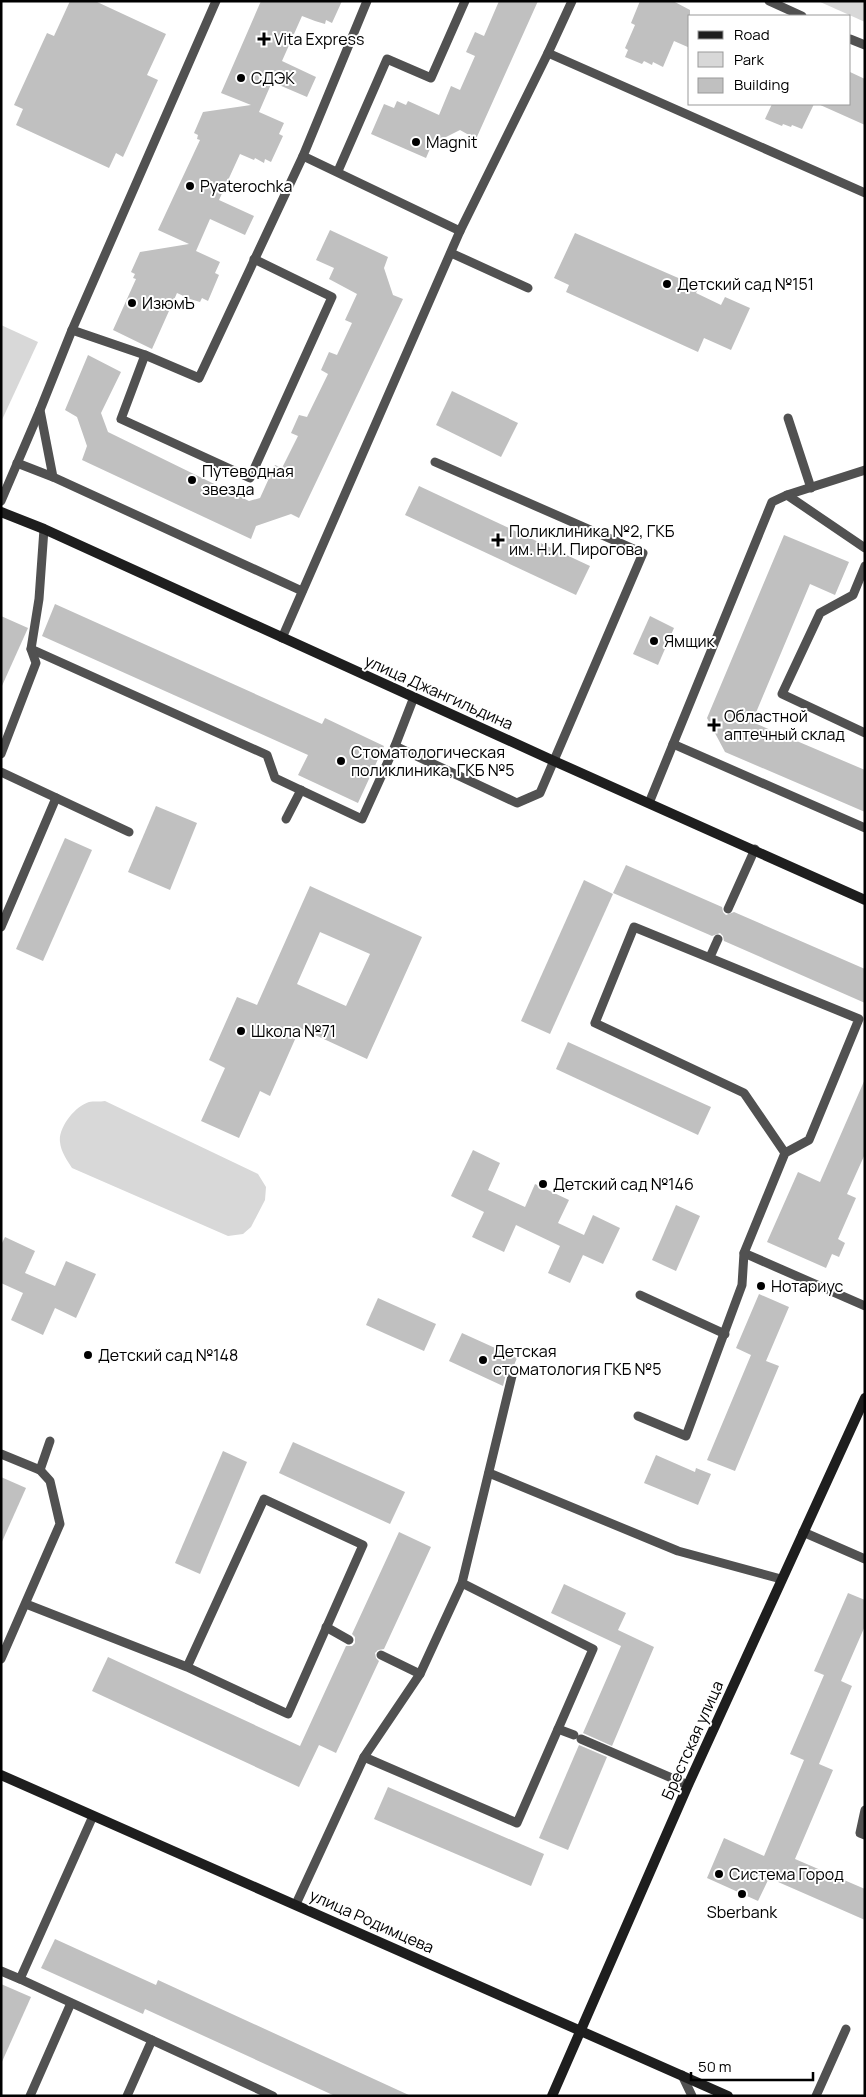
<svg xmlns="http://www.w3.org/2000/svg" width="866" height="2097" font-family="Manrope,sans-serif">
	<style>
		.green { fill: #d8d8d8 }
		.building { fill: #c0c0c0; fill-rule: evenodd }
		.lines { fill: none; stroke-linecap: round; stroke-linejoin: round }
		.lane { stroke: #515151; stroke-width: 9 }
		.secondary { stroke: #1e1e1e; stroke-width: 10 }
		.poi-dot { fill: #000; stroke: #fff; stroke-width: 2 }
		.labels { text-anchor: middle; stroke-width: 4; stroke-linejoin: round; paint-order: stroke }
		.poi-label { font-size: 16px; fill: #000; stroke: #fff; text-anchor: start }
		.street-label { font-size: 16px; fill: #000; stroke: #fff }
	</style>
	<rect width="100%" height="100%" fill="#fff"/>
	<g class="green">
		<polygon points="818,1 865,1 865,22"/>
		<polygon points="1,325 38,342 1,422"/>
		<path d="M105,1101L258,1174L266,1187L265,1200L251,1227L243,1234L228,1236L72,1168C67,1160 61,1152 60,1142C58,1128 75,1106 89,1102C93,1101 100,1102 105,1101Z"/>
	</g>
	<g class="building">
		<polygon points="70,1 95,1 166,34 147,75 158,80 123,157 116,153 109,168 16,125 23,109 14,105 47,33 54,36"/>
		<polygon points="261,1 342,1 332,23 326,20 325,24 315,21 302,16 282,61 316,77 307,97 272,82 259,112 284,123 279,134 283,136 271,162 265,159 264,163 255,158 254,160 240,154 219,200 254,216 245,235 210,219 196,251 220,262 215,273 219,275 208,301 202,298 200,302 190,299 177,293 152,349 113,330 136,279 133,278 135,274 131,272 140,252 189,244 158,230 200,140 197,139 198,135 194,133 203,112 251,105 221,93"/>
		<polygon points="499,1 538,1 476,139 460,130 432,144 426,158 371,134 384,104 394,108 397,101 406,105 408,101 439,115 451,86 460,90 475,56 466,52 475,32 484,36"/>
		<polygon points="640,1 673,1 690,10 690,48 674,41 663,67 653,62 652,65 644,61 642,64 625,57 628,50 625,48 635,25 631,23"/>
		<polygon points="850,72 865,79 865,125 818,104 850,104"/>
		<polygon points="772,104 814,104 802,129 792,125 791,127 783,124 782,126 765,119"/>
		<polygon points="330,230 388,257 384,268 393,295 403,299 299,518 291,514 256,526 251,539 82,460 87,446 77,417 65,410 88,355 121,372 101,413 108,432 249,501 260,498 275,465 282,468 298,436 291,433 299,415 307,417 328,374 321,370 329,352 337,355 352,323 345,320 357,294 329,279 334,268 316,260"/>
		<polygon points="575,233 699,287 696,293 721,305 725,297 750,308 731,350 704,338 698,352 566,292 569,285 554,278"/>
		<polygon points="452,391 518,423 501,457 436,425"/>
		<polygon points="419,486 590,566 576,595 405,515"/>
		<polygon points="784,535 849,562 835,595 810,584 752,722 865,770 865,812 725,752 707,718"/>
		<polygon points="55,604 322,724 325,718 384,746 358,803 298,775 308,755 42,636"/>
		<polygon points="1,616 28,628 1,688"/>
		<polygon points="650,616 674,628 658,665 633,654"/>
		<polygon points="156,806 197,823 170,890 128,872"/>
		<polygon points="65,838 92,850 43,961 16,949"/>
		<polygon points="626,865 722,907 723,912 726,915 734,912 865,969 865,1003 724,941 723,936 720,933 712,936 613,893"/>
		<polygon points="584,880 613,894 550,1034 521,1021"/>
		<path d="M310,886L422,937L367,1059L300,1028L270,1096L260,1091L239,1138L201,1121L225,1068L209,1060L237,997L257,1005ZM320,932L370,954L346,1006L297,984Z"/>
		<polygon points="568,1042 711,1107 698,1135 556,1069"/>
		<polygon points="865,1079 865,1154 847,1194 856,1198 838,1239 845,1243 839,1257 832,1254 826,1268 767,1242 798,1172 820,1182"/>
		<polygon points="473,1150 500,1163 488,1190 525,1207 535,1184 569,1200 558,1223 584,1235 593,1215 620,1228 603,1264 583,1255 570,1283 548,1273 560,1246 516,1225 504,1252 472,1237 484,1212 451,1196"/>
		<polygon points="676,1205 700,1216 676,1271 652,1260"/>
		<polygon points="5,1237 35,1251 25,1273 55,1286 66,1261 96,1274 76,1318 55,1308 43,1335 11,1320 23,1293 1,1283 1,1245"/>
		<polygon points="759,1294 789,1307 766,1361 779,1366 735,1471 707,1460 751,1355 736,1348"/>
		<polygon points="378,1298 436,1324 424,1351 366,1325"/>
		<polygon points="462,1333 517,1358 512,1370 506,1374 503,1386 449,1361"/>
		<polygon points="293,1442 405,1492 390,1524 279,1473"/>
		<polygon points="223,1451 247,1462 200,1574 175,1563"/>
		<polygon points="656,1455 695,1472 696,1468 711,1474 698,1505 644,1483"/>
		<polygon points="1,1477 26,1488 1,1544"/>
		<polygon points="399,1532 431,1547 384,1649 378,1650 375,1653 376,1658 379,1661 336,1753 319,1745 299,1787 92,1691 108,1657 300,1746 346,1646 352,1646 355,1643 355,1637 352,1634"/>
		<polygon points="564,1584 626,1613 618,1630 654,1647 612,1746 583,1733 621,1646 551,1613"/>
		<polygon points="848,1593 865,1600 865,1626 841,1681 852,1686 819,1764 833,1770 795,1859 865,1889 865,1920 769,1878 758,1901 707,1878 724,1838 764,1856 804,1760 790,1754 824,1675 814,1671"/>
		<polygon points="579,1745 607,1757 568,1850 539,1838"/>
		<polygon points="388,1787 544,1854 531,1886 374,1819"/>
		<polygon points="55,1939 156,1985 158,1980 411,2096 335,2096 145,2009 143,2014 41,1968"/>
		<polygon points="1,1984 31,1997 1,2064"/>
	</g>
	<g class="lines">
		<g class="lane">
			<polyline points="216,1 72,330 40,410 53,477 302,591"/>
			<polyline points="367,1 303,156 460,231"/>
			<polyline points="572,1 548,53 865,193"/>
			<polyline points="769,1 802,16"/>
			<polyline points="850,39 865,45"/>
			<polyline points="338,171 387,59 431,78 465,1"/>
			<polyline points="451,253 528,288"/>
			<polyline points="72,330 145,355 199,378 303,156"/>
			<polyline points="145,355 121,419 250,478 332,297 254,259"/>
			<polyline points="788,418 811,488"/>
			<polyline points="17,463 53,477"/>
			<polyline points="787,495 865,470"/>
			<polyline points="1,501 40,410"/>
			<polyline points="865,566 853,595 820,613 782,694 865,733"/>
			<polyline points="282,638 460,231 548,53"/>
			<polyline points="31,649 267,755 275,778 362,819 395,746 414,697"/>
			<polyline points="673,744 865,828"/>
			<polyline points="395,746 517,803 540,793 643,553 435,462"/>
			<polyline points="1,754 36,663 31,649 39,599 44,529"/>
			<polyline points="1,772 129,832"/>
			<polyline points="649,803 772,502 787,495 865,548"/>
			<polyline points="286,819 301,790"/>
			<polyline points="728,909 755,849"/>
			<polyline points="1,927 56,798"/>
			<polyline points="710,957 718,939"/>
			<polyline points="785,1153 744,1093 595,1023 634,927 859,1019 809,1140 785,1153 744,1253 865,1306"/>
			<polyline points="640,1295 725,1334"/>
			<polyline points="638,1416 686,1436 742,1285 744,1253"/>
			<polyline points="1,1454 40,1470 50,1481 60,1524 1,1659"/>
			<polyline points="40,1470 50,1441"/>
			<polyline points="489,1473 678,1551 781,1579"/>
			<polyline points="803,1532 865,1559"/>
			<polyline points="462,1583 593,1649 517,1823 364,1757 420,1674 462,1583 512,1376"/>
			<polyline points="26,1604 187,1667 288,1714 363,1545 264,1499 187,1667"/>
			<polyline points="326,1627 349,1640"/>
			<polyline points="381,1655 420,1674"/>
			<polyline points="558,1729 574,1735"/>
			<polyline points="581,1739 688,1785"/>
			<polyline points="865,1810 860,1833 865,1835"/>
			<polyline points="296,1904 364,1757"/>
			<polyline points="1,1971 20,1979 93,1816"/>
			<polyline points="20,1979 273,2096"/>
			<polyline points="682,2075 692,2096"/>
			<polyline points="30,2096 71,2003"/>
			<polyline points="127,2096 152,2040"/>
			<polyline points="816,2096 846,2029"/>
		</g>
		<g class="secondary">
			<polyline points="1,512 44,529 554,761 865,900"/>
			<polyline points="1,1775 728,2096"/>
			<polyline points="552,2096 688,1785 865,1398"/>
		</g>
	</g>
	<g class="poi-dot">
		<path d="M261.5 31.5h5v5h5v5h-5v5h-5v-5h-5v-5h5z"/>
		<circle cx="241" cy="78" r="5"/>
		<circle cx="416" cy="142" r="5"/>
		<circle cx="190" cy="186" r="5"/>
		<circle cx="667" cy="284" r="5"/>
		<circle cx="132" cy="303" r="5"/>
		<circle cx="192" cy="480" r="5"/>
		<path d="M495.5 532.5h5v5h5v5h-5v5h-5v-5h-5v-5h5z"/>
		<circle cx="654" cy="641" r="5"/>
		<path d="M711.5 717.5h5v5h5v5h-5v5h-5v-5h-5v-5h5z"/>
		<circle cx="341" cy="761" r="5"/>
		<circle cx="241" cy="1031" r="5"/>
		<circle cx="543" cy="1184" r="5"/>
		<circle cx="761" cy="1286" r="5"/>
		<circle cx="88" cy="1355" r="5"/>
		<circle cx="483" cy="1360" r="5"/>
		<circle cx="719" cy="1874" r="5"/>
		<circle cx="742" cy="1894" r="5"/>
	</g>
	<g class="labels">
		<g class="poi-label">
			<text x="274" y="45">Vita Express</text>
			<text x="251" y="84">СДЭК</text>
			<text x="426" y="148">Magnit</text>
			<text x="200" y="192">Pyaterochka</text>
			<text x="677" y="290">Детский сад №151</text>
			<text x="142" y="309">ИзюмЪ</text>
			<text x="202" y="477">Путеводная<tspan x="202" dy="18">звезда</tspan></text>
			<text x="509" y="537">Поликлиника №2, ГКБ<tspan x="509" dy="18">им. Н.И. Пирогова</tspan></text>
			<text x="664" y="647">Ямщик</text>
			<text x="724" y="722">Областной<tspan x="724" dy="18">аптечный склад</tspan></text>
			<text x="351" y="758">Стоматологическая<tspan x="351" dy="18">поликлиника, ГКБ №5</tspan></text>
			<text x="251" y="1037">Школа №71</text>
			<text x="553" y="1190">Детский сад №146</text>
			<text x="771" y="1292">Нотариус</text>
			<text x="493" y="1357">Детская<tspan x="493" dy="18">стоматология ГКБ №5</tspan></text>
			<text x="98" y="1361">Детский сад №148</text>
			<text x="729" y="1880">Система Город</text>
			<text x="742" y="1918" text-anchor="middle">Sberbank</text>
		</g>
		<g class="street-label">
			<text transform="translate(439 692) rotate(24)" y="6">улица Джангильдина</text>
			<text transform="translate(692 1740) rotate(-66)" y="6">Брестская улица</text>
			<text transform="translate(372 1921) rotate(24)" y="6">улица Родимцева</text>
		</g>
	</g>
	<rect width="866" height="2097" fill="none" stroke="#000000" stroke-width="5"/>
	<rect x="688" y="15" width="162" height="90" fill="#ffffff" stroke="#999999"/>
	<rect x="698" y="31" width="25" height="8" fill="#1e1e1e" stroke="#999999"/>
	<text x="734" y="40" font-size="15" fill="#000000">Road</text>
	<rect x="698" y="52" width="25" height="15" fill="#d8d8d8" stroke="#999999"/>
	<text x="734" y="65" font-size="15" fill="#000000">Park</text>
	<rect x="698" y="78" width="25" height="15" fill="#c0c0c0" stroke="#999999"/>
	<text x="734" y="90" font-size="15" fill="#000000">Building</text>
	<path d="M691 2072v8h122v-8" fill="none" stroke="#000000" stroke-width="2.5"/>
	<text x="698" y="2072" font-size="15" fill="#000000" stroke="#ffffff" stroke-width="4" paint-order="stroke">50 m</text>
</svg>
